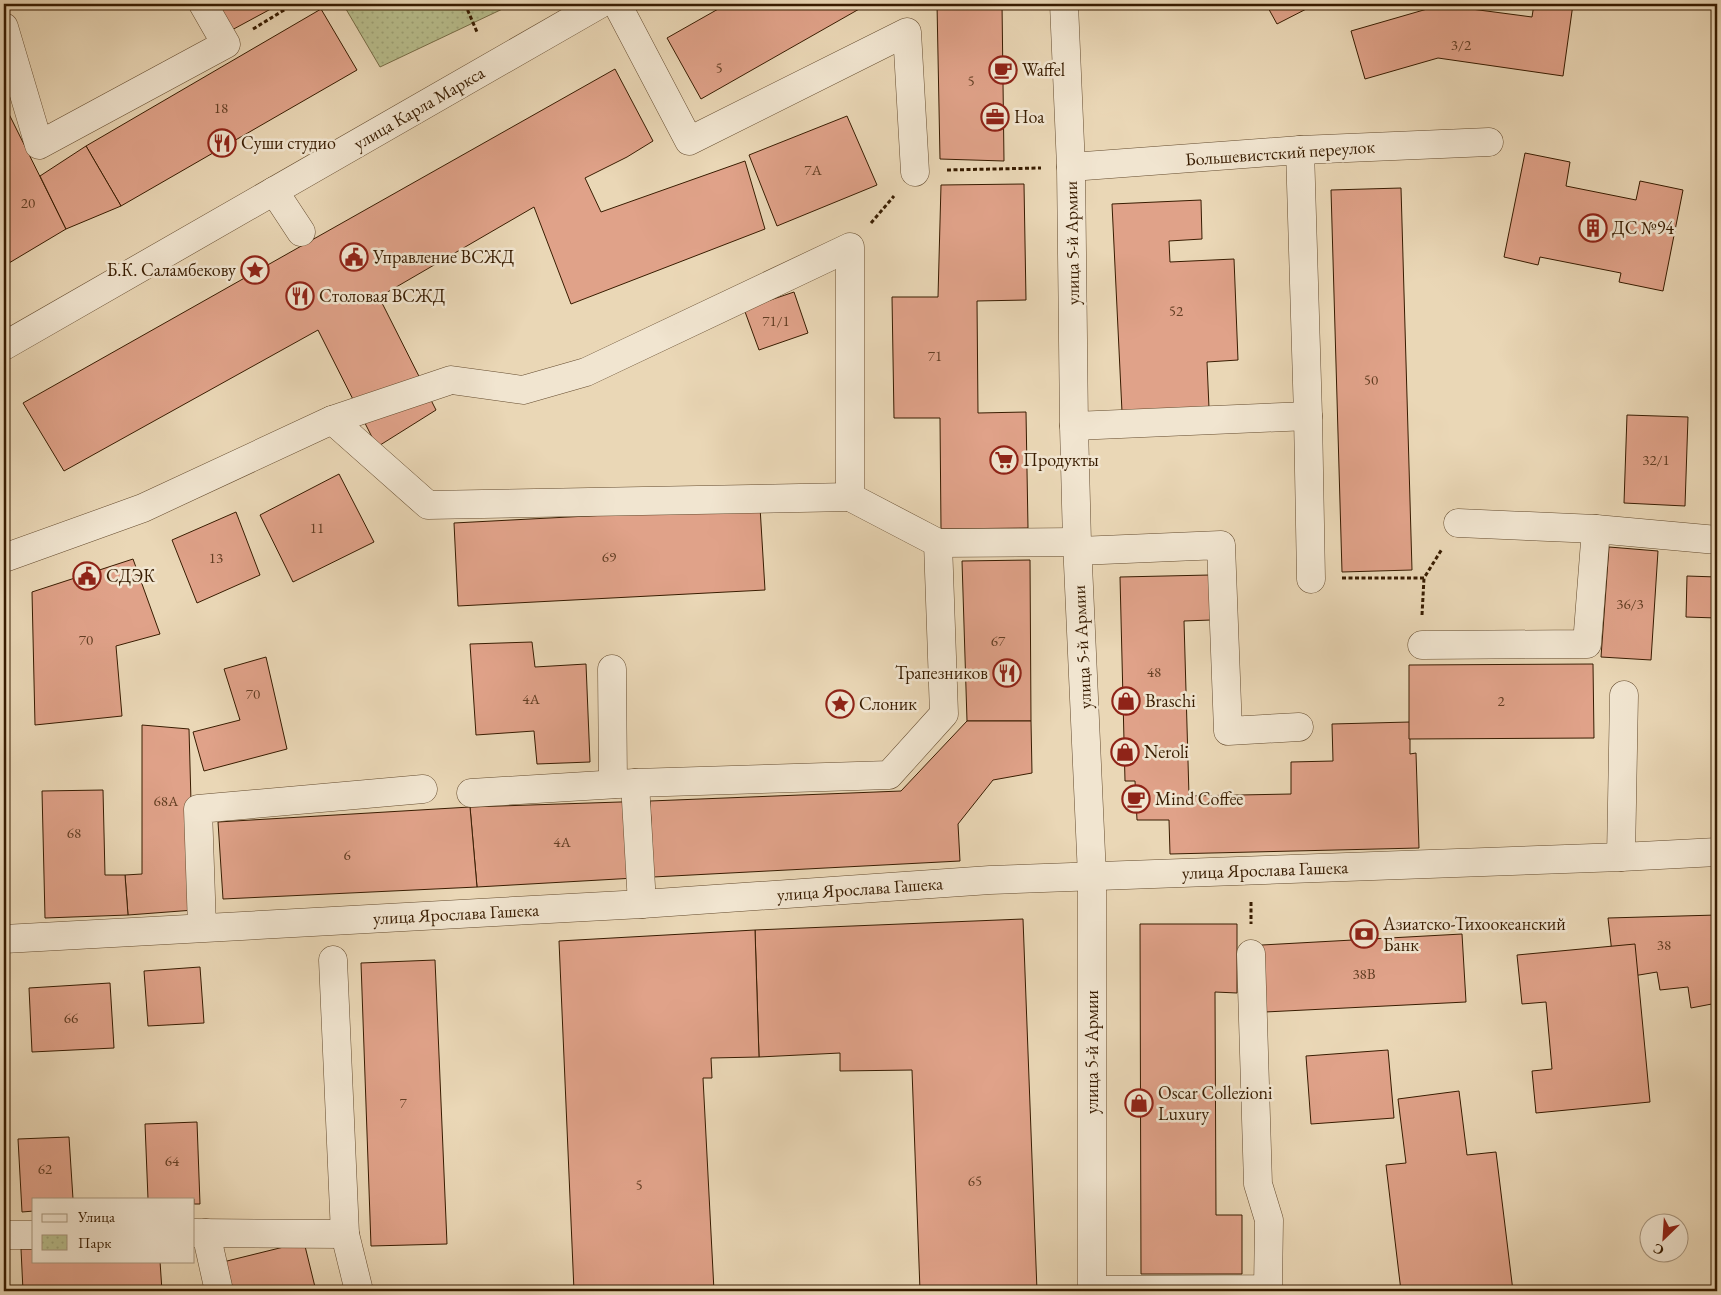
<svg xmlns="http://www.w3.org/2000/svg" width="1721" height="1295" font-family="'EB Garamond',serif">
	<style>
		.park { fill: url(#park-dots); stroke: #786d47 }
		.building { fill: #e0a289; stroke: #381c01 }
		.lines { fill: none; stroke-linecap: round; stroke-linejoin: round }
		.minor-casing { stroke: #644b2e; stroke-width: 29 }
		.path { stroke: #381c01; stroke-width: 3; stroke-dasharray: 4 2.5; stroke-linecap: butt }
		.minor { stroke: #f1e5d0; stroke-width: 28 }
		.labels { text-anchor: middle; stroke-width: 5; stroke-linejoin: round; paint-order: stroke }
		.number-label { font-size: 15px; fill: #623e23 }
		.poi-label { font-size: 18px; fill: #381c01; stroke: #f1e5d0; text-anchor: start }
		.street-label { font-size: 18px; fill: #381c01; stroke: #f1e5d0 }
	</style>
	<defs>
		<pattern id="park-dots" width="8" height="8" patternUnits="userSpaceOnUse" patternTransform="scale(1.25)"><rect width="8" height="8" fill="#b8be8d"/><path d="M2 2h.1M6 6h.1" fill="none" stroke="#9fa378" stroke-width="1.8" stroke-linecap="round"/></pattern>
	</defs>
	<rect width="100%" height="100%" fill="#ead7b6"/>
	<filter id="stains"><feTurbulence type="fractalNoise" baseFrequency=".004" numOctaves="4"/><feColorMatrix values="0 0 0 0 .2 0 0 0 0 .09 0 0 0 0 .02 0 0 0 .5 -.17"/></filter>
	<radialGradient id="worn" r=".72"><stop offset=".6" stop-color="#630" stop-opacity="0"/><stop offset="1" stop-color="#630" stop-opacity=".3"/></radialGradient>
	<polygon class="park" points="343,4 513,4 380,67"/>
	<g class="building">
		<polygon points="215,4 280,4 230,31"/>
		<polygon points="727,4 868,4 701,99 667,38"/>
		<polygon points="937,4 1002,4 1004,161 940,159"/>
		<polygon points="1266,4 1316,4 1277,24"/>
		<polygon points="1534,4 1573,4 1563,76 1438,58 1365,79 1351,31 1441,5 1532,17"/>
		<polygon points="321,9 357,70 121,206 86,146"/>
		<polygon points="615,69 653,141 627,157 585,178 601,212 745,161 765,229 571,304 534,207 379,297 436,410 377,447 318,330 64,471 23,403"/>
		<polygon points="4,104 66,229 4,266"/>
		<polygon points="847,116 877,185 777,226 749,155"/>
		<polygon points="86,146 121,206 66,229 40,176"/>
		<polygon points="1525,153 1570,162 1566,186 1636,200 1640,181 1683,190 1663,291 1619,282 1621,273 1540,257 1538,265 1504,257"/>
		<polygon points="1024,184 1026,300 977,301 978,413 1026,412 1028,528 941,529 940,418 894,418 892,297 938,297 941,185"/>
		<polygon points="1401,188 1412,570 1342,572 1331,190"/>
		<polygon points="1201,200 1202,239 1169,241 1170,262 1234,259 1238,360 1207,362 1209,408 1122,412 1112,204"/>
		<polygon points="794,292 808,333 759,350 744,309"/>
		<polygon points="1627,415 1688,417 1685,506 1624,503"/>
		<polygon points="339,474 374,542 293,582 260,515"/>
		<polygon points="760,507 765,590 458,606 454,523"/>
		<polygon points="236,512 260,575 197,603 172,540"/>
		<polygon points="1609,547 1658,551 1651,660 1601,657"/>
		<polygon points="133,559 160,634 116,646 122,716 35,725 32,592"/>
		<polygon points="1030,560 1031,721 967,721 962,561"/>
		<polygon points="1210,575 1211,620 1184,621 1189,796 1291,794 1291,762 1333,761 1332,724 1410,722 1410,754 1416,753 1419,848 1170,854 1169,820 1137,820 1135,781 1125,781 1120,577"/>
		<polygon points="1687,576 1717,577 1717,618 1686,617"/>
		<polygon points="532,642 535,667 586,664 590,762 537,764 534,731 476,735 470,644"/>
		<polygon points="266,657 287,749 204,771 193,732 240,720 224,669"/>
		<polygon points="1593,664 1594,738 1409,739 1409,665"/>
		<polygon points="1717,689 1717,780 1713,779"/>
		<polygon points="967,721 1031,721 1032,773 993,780 958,824 960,861 653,877 650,801 901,791"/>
		<polygon points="142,725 189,729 194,910 128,915 125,875 142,874"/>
		<polygon points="103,790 105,875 125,875 128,915 45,918 42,791"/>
		<polygon points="650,801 653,877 477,887 470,807"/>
		<polygon points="470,807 477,887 223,899 218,822"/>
		<polygon points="1717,915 1717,1003 1691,1008 1688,987 1660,990 1657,972 1615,979 1608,918"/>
		<polygon points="1023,919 1037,1291 920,1291 912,1070 840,1071 840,1053 759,1057 755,930"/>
		<polygon points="1140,924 1237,924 1237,993 1215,992 1216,1215 1242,1215 1242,1274 1141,1274"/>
		<polygon points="755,930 759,1057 711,1058 712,1078 703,1078 714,1291 574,1291 559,941"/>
		<polygon points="1462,934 1466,1002 1265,1012 1262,945"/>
		<polygon points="1635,944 1650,1102 1536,1113 1532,1071 1552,1069 1546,1002 1522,1004 1517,955"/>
		<polygon points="435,960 447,1244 371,1246 361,963"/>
		<polygon points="200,967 204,1023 148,1026 144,971"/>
		<polygon points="110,983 114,1048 32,1052 29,988"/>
		<polygon points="1388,1050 1394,1118 1311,1124 1306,1056"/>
		<polygon points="1459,1091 1467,1155 1496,1152 1513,1291 1401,1291 1386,1165 1406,1163 1398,1099"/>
		<polygon points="197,1122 200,1204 194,1204 194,1199 148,1199 145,1124"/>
		<polygon points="69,1137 73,1199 34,1199 34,1211 22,1212 18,1139"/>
		<polygon points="304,1242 316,1291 230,1291 223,1262"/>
		<polygon points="21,1249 34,1249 34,1261 160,1261 162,1291 23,1291"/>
	</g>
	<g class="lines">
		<g class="minor-casing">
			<g id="minor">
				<polyline points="617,4 689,141 907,32 915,172"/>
				<polyline points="1064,4 1071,167 1074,426 1077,542 1092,876 1092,1291"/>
				<polyline points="4,27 39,145 226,44 203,4"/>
				<polyline points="1071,167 1300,150 1489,142"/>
				<polyline points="274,191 301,232"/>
				<polyline points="4,346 600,4"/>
				<polyline points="1308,416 1311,579"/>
				<polyline points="332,420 451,380 523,390 586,372 850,247 850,497 938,543 944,714 889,775 635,783 471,793"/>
				<polyline points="1074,426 1308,416 1300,150"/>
				<polyline points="1458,523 1596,529"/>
				<polyline points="938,543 1077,542"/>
				<polyline points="1078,551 1221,545 1228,731 1299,727"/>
				<polyline points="4,558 143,508 332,420 428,505 850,497"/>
				<polyline points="1422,645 1587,644 1596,529 1717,540"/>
				<polyline points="612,669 613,784"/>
				<polyline points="635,783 642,904"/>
				<polyline points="1621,857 1624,695"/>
				<polyline points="202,927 198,809 423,789"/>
				<polyline points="4,939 642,904 990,880 1621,857 1717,852"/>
				<polyline points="194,1233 345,1234 333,960"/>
				<polyline points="206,1233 219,1291"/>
				<polyline points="345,1234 359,1291"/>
				<polyline points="4,1235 34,1235"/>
				<polyline points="1092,1290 1268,1289 1269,1220 1258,1184 1251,954"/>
			</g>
		</g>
		<g class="path">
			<polyline points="465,4 477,32"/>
			<polyline points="253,29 294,4"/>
			<polyline points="947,170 1041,168"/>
			<polyline points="871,223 894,196"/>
			<polyline points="1342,578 1424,578 1442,549"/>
			<polyline points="1422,615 1424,578"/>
			<polyline points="1251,902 1251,924"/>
		</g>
		<use href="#minor" class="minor"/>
	</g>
	<defs>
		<g id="cafe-ring" transform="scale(1.4375)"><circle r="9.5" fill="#f1e5d0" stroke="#8f2418" stroke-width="1.5"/><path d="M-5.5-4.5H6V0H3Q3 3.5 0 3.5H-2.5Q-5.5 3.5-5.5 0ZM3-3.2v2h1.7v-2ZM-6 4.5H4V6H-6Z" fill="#8f2418"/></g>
		<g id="office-ring" transform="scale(1.4375)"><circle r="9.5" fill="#f1e5d0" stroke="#8f2418" stroke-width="1.5"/><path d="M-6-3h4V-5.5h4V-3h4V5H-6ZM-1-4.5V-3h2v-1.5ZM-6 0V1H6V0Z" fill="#8f2418"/></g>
		<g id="restaurant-ring" transform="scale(1.4375)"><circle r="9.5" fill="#f1e5d0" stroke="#8f2418" stroke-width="1.5"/><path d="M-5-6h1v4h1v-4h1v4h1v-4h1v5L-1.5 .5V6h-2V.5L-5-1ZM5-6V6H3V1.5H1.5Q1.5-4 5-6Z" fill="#8f2418"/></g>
		<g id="building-ring" transform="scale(1.4375)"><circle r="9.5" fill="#f1e5d0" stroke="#8f2418" stroke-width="1.5"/><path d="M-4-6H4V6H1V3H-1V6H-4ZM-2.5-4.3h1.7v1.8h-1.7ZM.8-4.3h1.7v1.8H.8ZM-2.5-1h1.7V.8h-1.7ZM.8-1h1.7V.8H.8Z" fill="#8f2418"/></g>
		<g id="civic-ring" transform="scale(1.4375)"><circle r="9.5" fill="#f1e5d0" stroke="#8f2418" stroke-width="1.5"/><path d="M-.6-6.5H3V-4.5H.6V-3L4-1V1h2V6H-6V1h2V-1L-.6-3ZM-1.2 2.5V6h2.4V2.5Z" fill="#8f2418"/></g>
		<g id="sight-ring" transform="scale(1.4375)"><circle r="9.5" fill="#f1e5d0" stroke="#8f2418" stroke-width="1.5"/><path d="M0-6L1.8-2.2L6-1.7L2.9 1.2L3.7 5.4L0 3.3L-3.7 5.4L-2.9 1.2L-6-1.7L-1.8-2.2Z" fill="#8f2418"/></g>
		<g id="supermarket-ring" transform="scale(1.4375)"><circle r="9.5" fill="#f1e5d0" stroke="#8f2418" stroke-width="1.5"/><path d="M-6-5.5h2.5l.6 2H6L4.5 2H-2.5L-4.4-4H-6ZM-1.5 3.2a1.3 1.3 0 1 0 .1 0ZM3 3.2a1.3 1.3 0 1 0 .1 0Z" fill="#8f2418"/></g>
		<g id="shop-ring" transform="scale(1.4375)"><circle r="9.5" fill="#f1e5d0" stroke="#8f2418" stroke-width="1.5"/><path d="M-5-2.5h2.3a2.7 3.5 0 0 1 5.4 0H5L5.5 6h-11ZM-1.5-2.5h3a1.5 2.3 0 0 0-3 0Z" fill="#8f2418"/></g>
		<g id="bank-ring" transform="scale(1.4375)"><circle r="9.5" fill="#f1e5d0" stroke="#8f2418" stroke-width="1.5"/><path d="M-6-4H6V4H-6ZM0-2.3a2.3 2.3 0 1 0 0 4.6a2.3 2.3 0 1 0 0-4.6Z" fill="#8f2418"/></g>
	</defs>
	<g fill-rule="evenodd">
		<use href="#cafe-ring" x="1003" y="70"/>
		<use href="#office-ring" x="995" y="117"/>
		<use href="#restaurant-ring" x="222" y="143"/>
		<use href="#building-ring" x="1593" y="228"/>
		<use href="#civic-ring" x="354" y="257"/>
		<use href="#sight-ring" x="255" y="270"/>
		<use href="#restaurant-ring" x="300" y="296"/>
		<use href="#supermarket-ring" x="1004" y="460"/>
		<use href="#civic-ring" x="87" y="576"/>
		<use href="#restaurant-ring" x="1007" y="673"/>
		<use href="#shop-ring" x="1126" y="701"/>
		<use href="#sight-ring" x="840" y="704"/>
		<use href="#shop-ring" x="1125" y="752"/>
		<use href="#cafe-ring" x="1136" y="799"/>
		<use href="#bank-ring" x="1364" y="934"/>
		<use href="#shop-ring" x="1139" y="1103"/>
	</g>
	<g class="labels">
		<g class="number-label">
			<text x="1461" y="50">3/2</text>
			<text x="719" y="73">5</text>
			<text x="971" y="86">5</text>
			<text x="221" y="113">18</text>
			<text x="813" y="175">7А</text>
			<text x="28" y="208">20</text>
			<text x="1176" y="316">52</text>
			<text x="776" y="326">71/1</text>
			<text x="935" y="361">71</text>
			<text x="1371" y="385">50</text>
			<text x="1656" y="465">32/1</text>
			<text x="317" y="533">11</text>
			<text x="609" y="562">69</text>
			<text x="216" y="563">13</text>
			<text x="1630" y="609">36/3</text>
			<text x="86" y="645">70</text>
			<text x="998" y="646">67</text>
			<text x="1154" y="677">48</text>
			<text x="253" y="699">70</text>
			<text x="531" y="704">4А</text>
			<text x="1501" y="706">2</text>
			<text x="166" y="806">68А</text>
			<text x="74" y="838">68</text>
			<text x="562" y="847">4А</text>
			<text x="347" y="860">6</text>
			<text x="1664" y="950">38</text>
			<text x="1364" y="979">38В</text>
			<text x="71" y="1023">66</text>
			<text x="403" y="1108">7</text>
			<text x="172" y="1166">64</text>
			<text x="45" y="1174">62</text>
			<text x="975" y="1186">65</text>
			<text x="639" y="1190">5</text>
		</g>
		<g class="poi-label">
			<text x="1022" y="76">Waffel</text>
			<text x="1014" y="123">Нoa</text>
			<text x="241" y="149">Суши студио</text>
			<text x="1612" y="234">ДС №94</text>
			<text x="373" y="263">Управление ВСЖД</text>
			<text x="236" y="276" text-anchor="end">Б.К. Саламбекову</text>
			<text x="319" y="302">Столовая ВСЖД</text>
			<text x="1023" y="466">Продукты</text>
			<text x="106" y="582">СДЭК</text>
			<text x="988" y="679" text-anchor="end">Трапезников</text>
			<text x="1145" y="707">Braschi</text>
			<text x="859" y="710">Слоник</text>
			<text x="1144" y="758">Neroli</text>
			<text x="1155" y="805">Mind Coffee</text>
			<text x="1383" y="930">Азиатско-Тихоокеанский<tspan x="1383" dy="21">Банк</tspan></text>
			<text x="1158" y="1099">Oscar Collezioni<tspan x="1158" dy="21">Luxury</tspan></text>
		</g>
		<g class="street-label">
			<text transform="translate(419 108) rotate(-30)" y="6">улица Карла Маркса</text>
			<text transform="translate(1280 153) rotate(-4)" y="6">Большевистский переулок</text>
			<text transform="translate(1072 243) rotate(-91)" y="6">улица 5-й Армии</text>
			<text transform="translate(1082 647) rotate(-93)" y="6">улица 5-й Армии</text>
			<text transform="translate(1265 870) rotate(-2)" y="6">улица Ярослава Гашека</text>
			<text transform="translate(860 889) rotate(-4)" y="6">улица Ярослава Гашека</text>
			<text transform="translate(456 914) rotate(-3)" y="6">улица Ярослава Гашека</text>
			<text transform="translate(1092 1052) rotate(-90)" y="6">улица 5-й Армии</text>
		</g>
	</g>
	<rect width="1721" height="1295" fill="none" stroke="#ead7b6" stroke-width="20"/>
	<rect x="5" y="5" width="1711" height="1285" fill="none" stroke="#381c01" stroke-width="2.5"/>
	<rect x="10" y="10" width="1701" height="1275" fill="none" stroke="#381c01"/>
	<rect x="32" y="1198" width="162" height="65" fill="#f1e5d0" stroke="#a7957d"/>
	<rect x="42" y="1214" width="25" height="8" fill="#f1e5d0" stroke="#a7957d"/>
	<text x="78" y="1222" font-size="15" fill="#381c01">Улица</text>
	<rect x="42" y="1235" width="25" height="15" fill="url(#park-dots)" stroke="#a7957d"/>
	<text x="78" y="1248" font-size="15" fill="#381c01">Парк</text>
	<g transform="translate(1664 1238) rotate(205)"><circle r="24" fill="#f1e5d0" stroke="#a7957d"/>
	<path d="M0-4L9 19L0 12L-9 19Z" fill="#8f2418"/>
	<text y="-8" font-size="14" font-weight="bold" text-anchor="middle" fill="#381c01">С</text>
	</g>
	<rect width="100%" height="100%" filter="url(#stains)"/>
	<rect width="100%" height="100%" fill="url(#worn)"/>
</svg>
